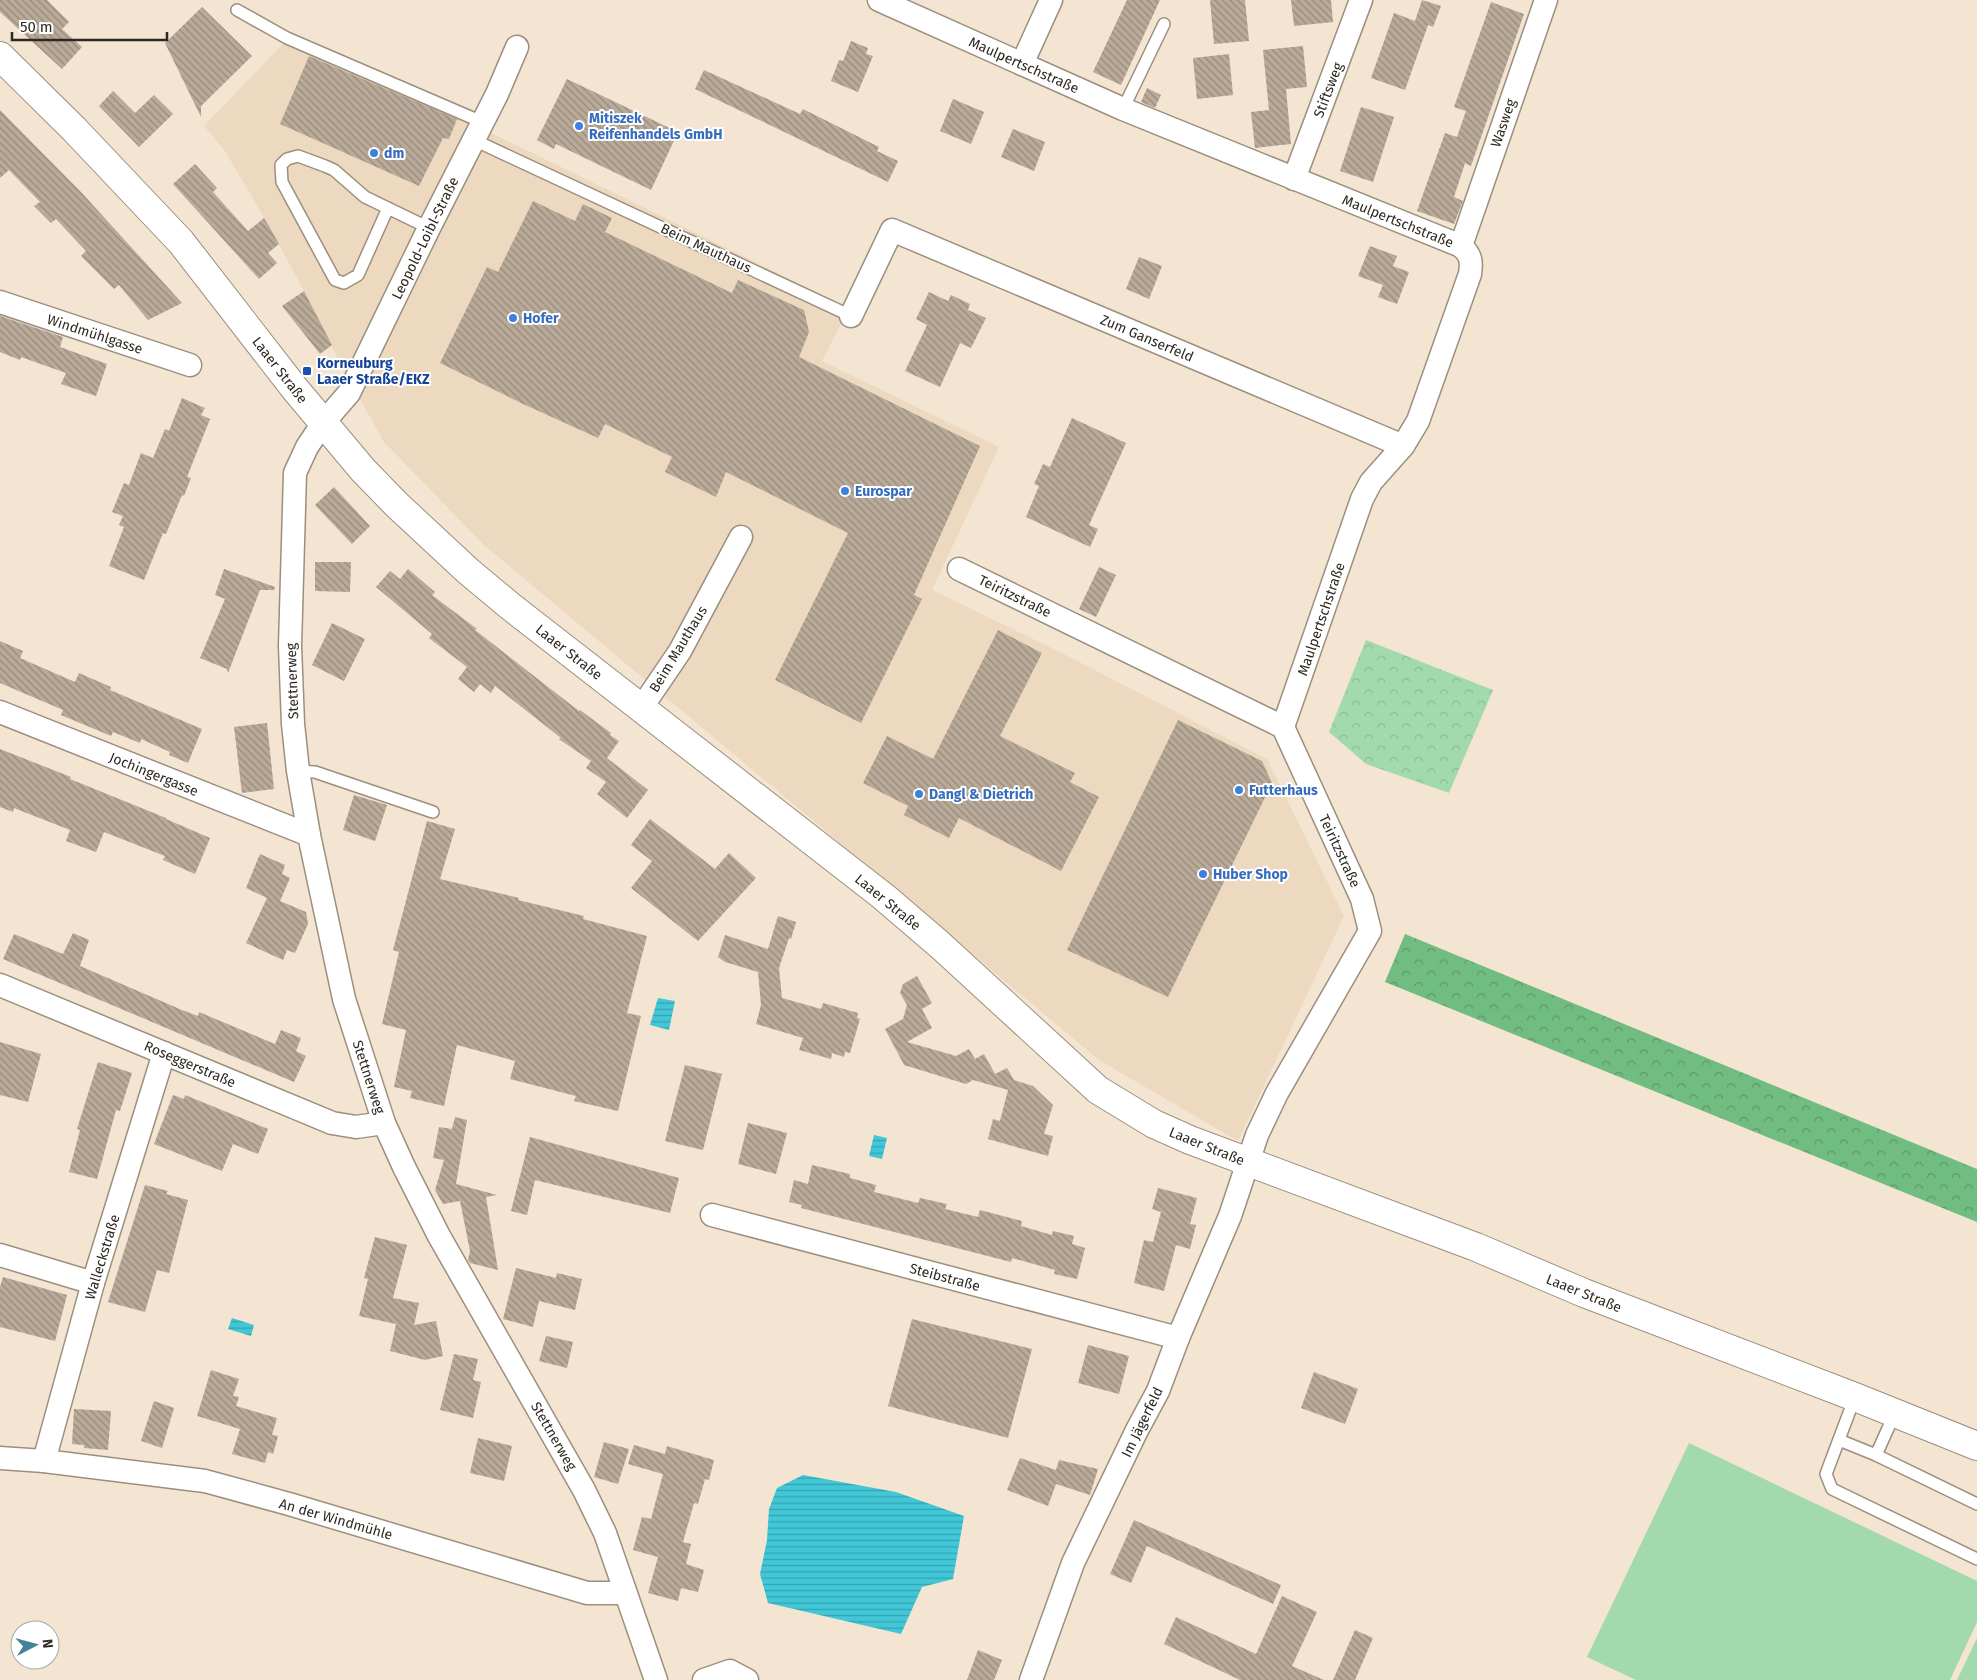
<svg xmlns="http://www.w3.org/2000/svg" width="1977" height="1680" font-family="'Fira Sans',sans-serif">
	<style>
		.built { fill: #ecd9bf }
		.grass { fill: #a3daad }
		.forest { fill: url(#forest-crowns) }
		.park { fill: url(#park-crowns) }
		.water { fill: url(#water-rules) }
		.building { fill: url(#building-back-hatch) }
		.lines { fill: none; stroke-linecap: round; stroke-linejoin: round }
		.service-casing { stroke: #9c8f7d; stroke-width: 14 }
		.minor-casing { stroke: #9c8f7d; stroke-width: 25 }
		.tertiary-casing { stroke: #9c8f7d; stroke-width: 30 }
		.service { stroke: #fff; stroke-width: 11 }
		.minor { stroke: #fff; stroke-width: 22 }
		.tertiary { stroke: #fff; stroke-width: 28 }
		.shop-dot { fill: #3f7fe0; stroke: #fff; stroke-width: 2 }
		.transit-dot { fill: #1a4fb4; stroke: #fff; stroke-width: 2 }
		.labels { text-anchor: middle; stroke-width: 4; stroke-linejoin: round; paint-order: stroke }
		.street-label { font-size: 14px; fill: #2d2821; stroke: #fff }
		.shop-label { font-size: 14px; font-weight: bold; fill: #366cbe; stroke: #fff; text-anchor: start }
		.transit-label { font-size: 14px; font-weight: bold; fill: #164399; stroke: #fff; text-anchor: start }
	</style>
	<defs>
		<pattern id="forest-crowns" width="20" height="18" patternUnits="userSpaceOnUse" patternTransform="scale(1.25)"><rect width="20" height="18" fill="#71bc81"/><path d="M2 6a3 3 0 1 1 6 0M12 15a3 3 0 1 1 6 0" fill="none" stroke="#5d9969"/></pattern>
		<pattern id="park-crowns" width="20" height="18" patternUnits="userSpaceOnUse" patternTransform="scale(1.25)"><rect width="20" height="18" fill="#a3daad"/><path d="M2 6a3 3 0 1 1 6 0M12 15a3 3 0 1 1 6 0" fill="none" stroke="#8dbb95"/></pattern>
		<pattern id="water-rules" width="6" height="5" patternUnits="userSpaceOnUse" patternTransform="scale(1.25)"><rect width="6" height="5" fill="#41c7d7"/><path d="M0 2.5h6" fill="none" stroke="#37a2ae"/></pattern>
		<pattern id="building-back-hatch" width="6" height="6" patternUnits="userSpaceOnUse" patternTransform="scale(1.25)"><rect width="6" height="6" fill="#b9aa99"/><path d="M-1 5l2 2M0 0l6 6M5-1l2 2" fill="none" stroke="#978a7c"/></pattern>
	</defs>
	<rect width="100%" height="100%" fill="#f3e5d2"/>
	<polygon class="built" points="283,44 465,120 849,308 822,361 999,447 932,590 1056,650 1267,759 1344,916 1238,1141 1099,1060 483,544 384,442 343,369 310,302 269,226 225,151 204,126"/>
	<g class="grass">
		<polygon points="1689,1443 1977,1581 1977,1622 1950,1680 1636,1680 1587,1657"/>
		<polygon points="1977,1638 1977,1680 1957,1680"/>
	</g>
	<polygon class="forest" points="1405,934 1977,1169 1977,1222 1385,982"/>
	<polygon class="park" points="1366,640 1493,690 1449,793 1366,764 1329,732"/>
	<g class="water">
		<polygon points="658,998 675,1001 669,1030 650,1025"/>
		<polygon points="874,1135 887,1138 882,1159 869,1156"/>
		<polygon points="232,1318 254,1325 251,1336 228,1329"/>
		<polygon points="803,1475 896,1492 964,1516 953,1579 922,1587 901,1634 768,1603 760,1574 767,1540 769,1509 777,1488"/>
	</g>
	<g class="building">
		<polygon points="0,0 47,0 69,22 62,29 82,47 62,69 0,12"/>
		<polygon points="1127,0 1160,0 1121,85 1093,72"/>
		<polygon points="1210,0 1245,0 1249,41 1214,44"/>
		<polygon points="1291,0 1331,0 1333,22 1294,26"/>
		<polygon points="1422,0 1441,6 1433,27 1428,25 1405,90 1371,78 1394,13 1415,21"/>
		<polygon points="1491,2 1524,14 1471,166 1465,163 1454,197 1463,201 1454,224 1417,211 1445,133 1457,137 1466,111 1454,107"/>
		<polygon points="202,7 252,56 201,106 201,117 165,43"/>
		<polygon points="851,41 868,48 866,54 873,56 858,92 831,81 839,60 843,61"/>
		<polygon points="1303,46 1307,87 1286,89 1291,144 1255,148 1251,112 1269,110 1263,50"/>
		<polygon points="1229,54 1233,95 1197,99 1193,58"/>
		<polygon points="309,56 457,119 449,139 443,138 419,186 280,124"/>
		<polygon points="704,70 800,114 803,109 879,147 877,151 898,161 888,182 695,89"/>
		<polygon points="567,79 678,132 651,190 556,144 554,149 537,140"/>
		<polygon points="1147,88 1161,95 1155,108 1141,102"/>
		<polygon points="113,91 135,113 154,95 173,114 139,147 99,106"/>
		<polygon points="953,99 984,112 971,144 940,131"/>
		<polygon points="1361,107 1394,117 1373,182 1340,171"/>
		<polygon points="0,110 81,192 182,303 148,320 119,285 114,289 81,256 86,251 56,219 51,223 34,206 40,202 9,170 0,178"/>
		<polygon points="1013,129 1045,142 1034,171 1001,157"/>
		<polygon points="195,164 217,188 213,192 248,231 264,218 269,226 279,244 268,253 277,263 259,279 173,184"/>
		<polygon points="533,201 575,221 583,204 612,218 605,232 732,293 738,280 804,310 809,332 799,357 980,446 914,595 922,599 861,723 775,680 848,533 726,472 716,497 665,472 672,457 605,424 598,438 521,403 440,363 487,267 498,272"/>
		<polygon points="1370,246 1397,256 1393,266 1409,272 1397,304 1378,297 1383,285 1358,276"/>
		<polygon points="1139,257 1162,266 1149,299 1126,289"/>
		<polygon points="304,291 332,345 320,354 282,306"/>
		<polygon points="929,292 948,301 951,295 970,304 968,310 986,318 971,348 960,343 940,387 905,371 927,325 916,319"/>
		<polygon points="0,316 63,337 60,347 107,364 96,396 61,384 66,373 21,357 20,360 0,352"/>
		<polygon points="182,398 205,408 201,415 210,419 187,477 191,478 184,496 182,495 166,534 163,533 144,580 109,566 124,527 119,525 123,516 112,512 124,483 129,485 141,453 153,458 165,429 169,431"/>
		<polygon points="1072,418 1126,443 1089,525 1098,529 1090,547 1026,517 1039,486 1034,484 1043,464 1050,467"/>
		<polygon points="334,487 370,526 352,544 315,505"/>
		<polygon points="315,562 351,562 350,592 315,591"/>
		<polygon points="1099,567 1116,575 1096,617 1079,609"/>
		<polygon points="224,569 275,587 274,590 260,590 228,673 227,669 200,658 225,599 215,595"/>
		<polygon points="408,569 435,592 432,595 477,629 475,630 579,711 580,710 611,733 610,735 619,741 607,758 648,790 627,818 597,794 606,782 586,768 591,761 559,739 561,738 495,686 491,693 480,684 474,692 458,679 467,667 429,638 432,634 376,587 390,571 400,579"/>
		<polygon points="332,623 365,639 344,681 312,665"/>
		<polygon points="998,630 1042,653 1000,736 1075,773 1070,782 1099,797 1061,871 959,818 949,838 904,815 908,806 863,783 887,736 933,759"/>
		<polygon points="0,641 23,651 20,658 75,682 79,673 111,687 110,690 202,729 188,763 169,755 170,752 141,739 140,743 113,732 111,736 61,715 63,710 0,683"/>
		<polygon points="1178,720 1262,761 1272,783 1168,997 1067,950"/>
		<polygon points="267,723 274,789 242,793 234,727"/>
		<polygon points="0,749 71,777 70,779 166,818 166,819 210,838 195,874 163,860 165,856 104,832 96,852 66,841 70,830 14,808 13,812 0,807"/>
		<polygon points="354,795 387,805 375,841 343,830"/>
		<polygon points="650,819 715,869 729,853 756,878 698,941 631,888 652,861 631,845"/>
		<polygon points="427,821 455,829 440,879 519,898 518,900 584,916 583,919 647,936 627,1013 641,1016 618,1111 574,1101 576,1096 510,1079 515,1061 457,1045 444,1106 410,1098 412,1091 394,1087 406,1030 382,1024 399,952 393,950"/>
		<polygon points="260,854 285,865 282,874 290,878 280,901 306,912 308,924 295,953 287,950 283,960 246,943 267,898 246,888"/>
		<polygon points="778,916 796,922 791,939 789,938 779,968 782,998 821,1009 823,1003 858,1013 857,1018 860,1019 850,1053 845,1052 844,1057 832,1053 831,1059 799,1050 803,1038 756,1024 761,1005 758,972 725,962 718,957 725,935 768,949"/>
		<polygon points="73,933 89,940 80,966 182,1010 198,1016 199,1012 275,1044 281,1030 301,1038 296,1051 306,1056 294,1082 3,959 14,934 63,954"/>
		<polygon points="917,976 932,1003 922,1009 932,1028 907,1042 956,1056 969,1049 975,1059 984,1054 995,1074 1007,1068 1014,1080 1033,1086 1053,1105 1044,1134 1053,1136 1048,1156 988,1139 993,1119 1000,1121 1008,1090 973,1080 966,1084 904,1065 885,1029 903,1019 907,1005 900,993 903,984"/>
		<polygon points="0,1042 41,1054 28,1102 0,1095"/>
		<polygon points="98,1062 132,1073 120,1111 116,1110 97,1179 69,1172 80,1130 77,1129"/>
		<polygon points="685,1065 722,1074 703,1150 665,1141"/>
		<polygon points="173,1095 184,1099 185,1095 268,1129 258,1154 233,1144 222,1171 154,1144"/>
		<polygon points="455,1117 467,1120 456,1184 497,1195 486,1197 498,1270 470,1263 468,1260 470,1251 460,1201 443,1204 435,1190 444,1160 433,1158 439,1127 452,1129"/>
		<polygon points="748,1123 787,1133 776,1174 738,1164"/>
		<polygon points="530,1137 679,1178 670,1213 535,1180 527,1215 511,1211"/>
		<polygon points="812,1165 850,1174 850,1178 876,1185 874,1192 918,1203 920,1198 947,1204 945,1209 978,1217 980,1210 1022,1221 1021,1226 1052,1235 1053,1231 1074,1236 1072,1244 1085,1248 1077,1279 1054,1274 1055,1270 1012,1258 1011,1262 801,1208 802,1205 789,1202 794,1180 808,1184"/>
		<polygon points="145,1185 168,1191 166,1194 188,1200 169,1273 157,1270 145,1312 108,1302"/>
		<polygon points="1158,1188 1197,1198 1190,1224 1196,1225 1190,1249 1176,1245 1164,1291 1134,1283 1144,1240 1153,1242 1161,1212 1152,1209"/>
		<polygon points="375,1237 407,1245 393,1298 419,1303 414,1325 436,1321 443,1356 425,1360 390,1351 396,1324 359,1316 368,1279 364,1278"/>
		<polygon points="516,1268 556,1278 557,1273 582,1279 575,1310 539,1301 533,1327 503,1319"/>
		<polygon points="3,1277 67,1295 55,1341 0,1327 0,1287"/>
		<polygon points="912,1319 1032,1349 1008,1438 888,1406"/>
		<polygon points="546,1336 573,1342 567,1368 539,1361"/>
		<polygon points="1088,1345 1129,1356 1119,1394 1078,1383"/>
		<polygon points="454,1354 478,1359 473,1380 481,1382 473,1418 440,1410"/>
		<polygon points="211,1370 239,1379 233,1396 239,1397 236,1406 277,1418 272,1435 278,1436 273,1454 268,1452 265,1463 232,1454 240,1429 197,1416"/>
		<polygon points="1314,1372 1358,1389 1345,1424 1301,1408"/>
		<polygon points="154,1401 174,1408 162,1448 141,1441"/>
		<polygon points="74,1409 111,1411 108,1450 84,1448 84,1445 72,1444"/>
		<polygon points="478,1438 512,1446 504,1481 470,1473"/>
		<polygon points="604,1442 629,1449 618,1484 594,1477"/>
		<polygon points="634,1445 665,1454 667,1446 714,1460 709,1480 705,1479 698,1504 694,1503 683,1542 691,1544 686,1564 704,1570 698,1592 681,1588 678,1601 648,1593 658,1557 633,1550 642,1517 651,1519 663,1474 628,1464"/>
		<polygon points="1020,1458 1056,1470 1059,1460 1098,1469 1090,1495 1056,1484 1048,1506 1007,1490"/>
		<polygon points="1134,1520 1281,1585 1273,1604 1147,1546 1131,1583 1110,1574"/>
		<polygon points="1282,1596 1317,1612 1292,1666 1324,1680 1240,1680 1164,1644 1176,1617 1256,1654"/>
		<polygon points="1355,1630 1373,1638 1355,1680 1333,1680"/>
		<polygon points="978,1650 1002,1660 994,1680 967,1680"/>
	</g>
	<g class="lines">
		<g class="service-casing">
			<g id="service">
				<polyline points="237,10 287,38 482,122"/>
				<polyline points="1123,109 1164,24"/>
				<polyline points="474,140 851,316"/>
				<polyline points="388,208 358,275 344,283 335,280 282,182 281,165 287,159 298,156 325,166 334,170 365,197 429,228"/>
				<polyline points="298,771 315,772 433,812"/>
				<polyline points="1855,1397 1826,1474 1832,1489 1977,1559"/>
				<polyline points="1839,1440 1876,1455 1977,1504"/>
				<polyline points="1876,1455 1895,1413"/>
			</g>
		</g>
		<g class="minor-casing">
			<g id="minor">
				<path d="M879,0L1123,109L1461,246C1471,255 1472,261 1470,274L1418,421L1403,446L1371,482L1362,499L1283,727"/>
				<polyline points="517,47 497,94 429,228 349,393 323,423 307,447 295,473 290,646 293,724 298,771 309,835 344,999 384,1123 404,1167 439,1236 584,1490 605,1533 656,1680"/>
				<polyline points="1022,64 1051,0"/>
				<polyline points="1294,179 1361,0"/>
				<polyline points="1461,246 1546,0"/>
				<polyline points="0,302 190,365"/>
				<polyline points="851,316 892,230 1403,446"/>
				<polyline points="959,569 1283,727 1362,899 1370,931 1277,1093 1257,1135 1230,1216 1178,1338 1158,1391 1137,1430 1073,1563 1031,1680"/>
				<polyline points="642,707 680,651 741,537"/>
				<polyline points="0,712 309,835"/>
				<polyline points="0,985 332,1123 356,1127 384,1123"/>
				<polyline points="712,1215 1178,1338"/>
				<polyline points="0,1255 93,1283"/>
				<polyline points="0,1458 44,1461 205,1481 289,1504 587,1593 625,1593"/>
				<polyline points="44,1461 93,1283 164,1053"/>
				<polyline points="704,1680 730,1671 747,1680"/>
			</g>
		</g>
		<g class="tertiary-casing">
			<polyline id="tertiary" points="0,56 74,129 181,242 295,389 363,470 396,504 468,571 510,606 884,897 940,945 1098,1090 1154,1124 1190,1140 1476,1247 1584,1293 1855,1397 1977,1446"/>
		</g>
		<use href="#service" class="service"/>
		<use href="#minor" class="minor"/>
		<use href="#tertiary" class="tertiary"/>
	</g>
	<g class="shop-dot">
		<circle cx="579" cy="126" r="5"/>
		<circle cx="374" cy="153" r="5"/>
		<circle cx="513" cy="318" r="5"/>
		<circle cx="845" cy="491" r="5"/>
		<circle cx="1239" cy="790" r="5"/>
		<circle cx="919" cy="794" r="5"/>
		<circle cx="1203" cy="874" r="5"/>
	</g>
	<rect class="transit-dot" x="302" y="366" width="10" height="10" rx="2.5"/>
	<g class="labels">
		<g class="street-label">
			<text transform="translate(1024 65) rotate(24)" y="5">Maulpertschstraße</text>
			<text transform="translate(1328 90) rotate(-69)" y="5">Stiftsweg</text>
			<text transform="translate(1503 123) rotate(-71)" y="5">Wasweg</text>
			<text transform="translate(1398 221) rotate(22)" y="5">Maulpertschstraße</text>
			<text transform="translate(425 238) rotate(-64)" y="5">Leopold-Loibl-Straße</text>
			<text transform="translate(706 248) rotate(25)" y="5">Beim Mauthaus</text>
			<text transform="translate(95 334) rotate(18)" y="5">Windmühlgasse</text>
			<text transform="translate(1147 338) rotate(23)" y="5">Zum Ganserfeld</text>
			<text transform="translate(280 370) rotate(52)" y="5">Laaer Straße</text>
			<text transform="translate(1015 596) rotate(26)" y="5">Teiritzstraße</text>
			<text transform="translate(1321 619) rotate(-71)" y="5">Maulpertschstraße</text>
			<text transform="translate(678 649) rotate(-59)" y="5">Beim Mauthaus</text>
			<text transform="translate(569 652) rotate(38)" y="5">Laaer Straße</text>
			<text transform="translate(292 681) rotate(-92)" y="5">Stettnerweg</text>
			<text transform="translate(154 774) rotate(22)" y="5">Jochingergasse</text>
			<text transform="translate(1340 851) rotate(65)" y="5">Teiritzstraße</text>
			<text transform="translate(888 902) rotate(39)" y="5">Laaer Straße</text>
			<text transform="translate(190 1064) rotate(23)" y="5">Roseggerstraße</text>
			<text transform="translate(369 1077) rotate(72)" y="5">Stettnerweg</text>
			<text transform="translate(1207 1146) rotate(22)" y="5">Laaer Straße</text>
			<text transform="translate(102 1257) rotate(-73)" y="5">Walleckstraße</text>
			<text transform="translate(945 1277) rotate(15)" y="5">Steibstraße</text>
			<text transform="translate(1584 1293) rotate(22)" y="5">Laaer Straße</text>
			<text transform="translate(1142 1422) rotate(-64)" y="5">Im Jägerfeld</text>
			<text transform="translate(554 1436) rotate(60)" y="5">Stettnerweg</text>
			<text transform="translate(336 1519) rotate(16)" y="5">An der Windmühle</text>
		</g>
		<g class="shop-label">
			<text x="589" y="123">Mitiszek<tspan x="589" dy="16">Reifenhandels GmbH</tspan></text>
			<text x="384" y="158">dm</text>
			<text x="523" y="323">Hofer</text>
			<text x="855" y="496">Eurospar</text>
			<text x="1249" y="795">Futterhaus</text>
			<text x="929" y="799">Dangl &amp; Dietrich</text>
			<text x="1213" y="879">Huber Shop</text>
		</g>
		<g class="transit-label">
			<text x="317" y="368">Korneuburg<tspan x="317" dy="16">Laaer Straße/EKZ</tspan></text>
		</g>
	</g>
	<g transform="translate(35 1645) rotate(84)"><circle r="24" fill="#ffffff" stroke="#aba9a6"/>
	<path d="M0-4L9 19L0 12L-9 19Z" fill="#448298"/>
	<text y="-8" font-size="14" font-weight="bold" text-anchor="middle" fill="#2d2821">N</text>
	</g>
	<path d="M12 32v8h155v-8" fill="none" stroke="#2d2821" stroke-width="2.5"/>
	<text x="20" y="32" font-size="15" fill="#2d2821" stroke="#ffffff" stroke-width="4" paint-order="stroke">50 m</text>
</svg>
